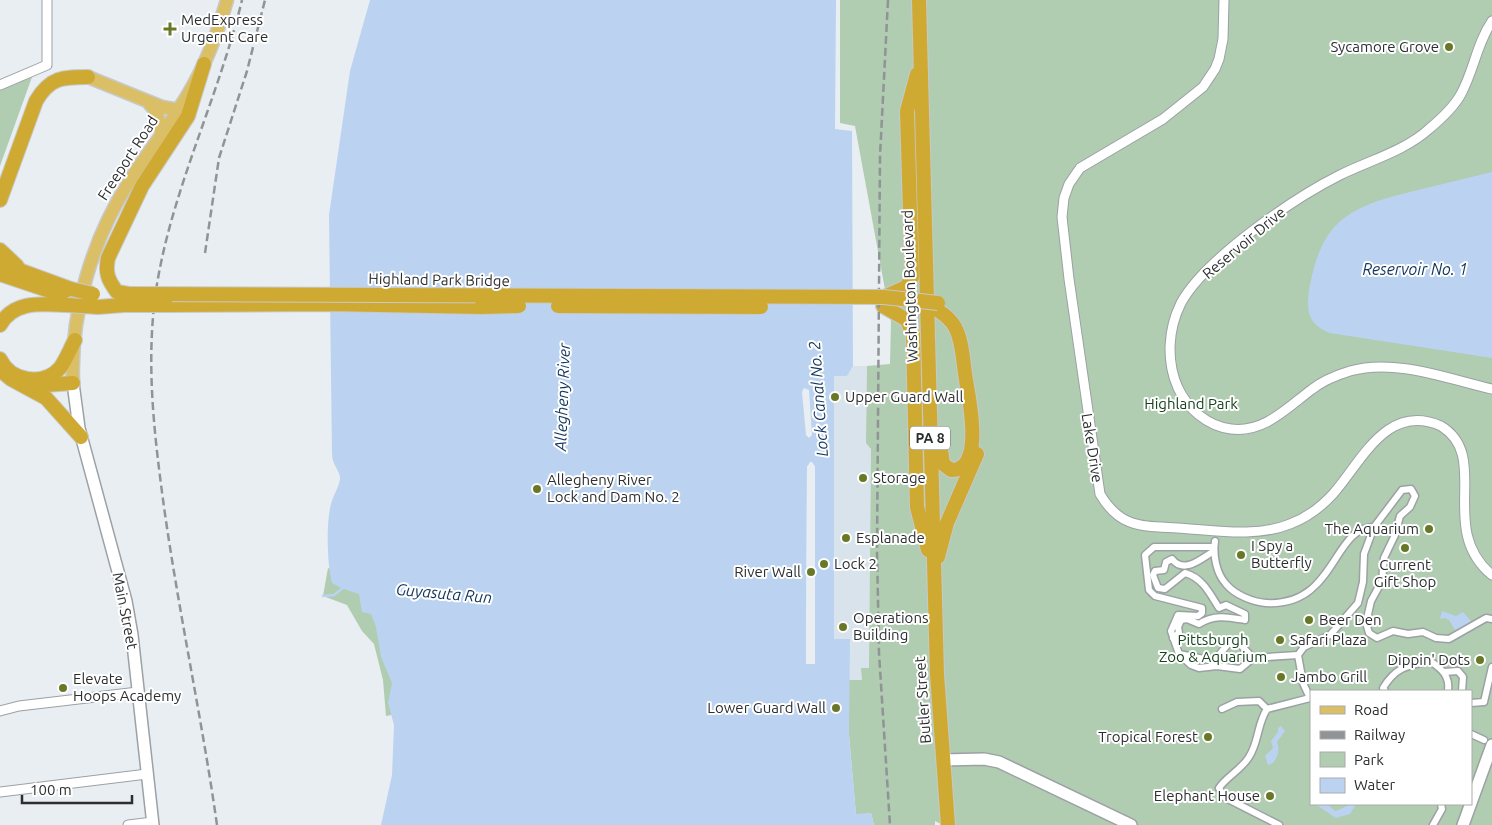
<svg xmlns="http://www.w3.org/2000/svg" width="1492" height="825" font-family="Ubuntu,sans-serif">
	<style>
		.built { fill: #d8e3ec }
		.green { fill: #b0ccb1; fill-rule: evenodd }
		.water { fill: #bbd3f1; fill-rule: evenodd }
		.pier { fill: #e8eef2; fill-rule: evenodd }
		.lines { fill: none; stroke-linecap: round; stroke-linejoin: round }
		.stream { stroke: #bbd3f1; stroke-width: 2.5 }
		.pedestrian-casing { stroke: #9ca1a5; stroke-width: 9 }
		.minor-casing { stroke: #9ca1a5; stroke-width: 11 }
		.secondary-casing { stroke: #9ca1a5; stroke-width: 14 }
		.primary-casing { stroke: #c8c9c9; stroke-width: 15 }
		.trunk-casing { stroke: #c8c9c9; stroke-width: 16 }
		.pedestrian { stroke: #fff; stroke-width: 6 }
		.minor { stroke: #fff; stroke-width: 9 }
		.secondary { stroke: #fff; stroke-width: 11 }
		.primary { stroke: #dbbf66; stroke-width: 12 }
		.trunk { stroke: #cfaa33; stroke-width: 14 }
		.rail { stroke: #909497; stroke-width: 2.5; stroke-dasharray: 8 4; stroke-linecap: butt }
		.trunk-bridge-casing { stroke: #c8c9c9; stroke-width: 16; stroke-linecap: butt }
		.trunk-bridge { stroke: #cfaa33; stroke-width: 14 }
		.poi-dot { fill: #697826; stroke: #fff; stroke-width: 2 }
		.labels { text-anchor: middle; stroke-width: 4; stroke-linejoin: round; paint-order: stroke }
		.shield { fill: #fff; stroke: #6b6d6e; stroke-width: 1 }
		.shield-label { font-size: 14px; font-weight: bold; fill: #2c2e30 }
		.poi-label { font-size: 15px; fill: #2c2e30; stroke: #fff; text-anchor: start }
		.street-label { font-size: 15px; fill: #2c2e30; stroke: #fff }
		.park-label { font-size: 15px; fill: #16411d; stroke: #fff }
		.water-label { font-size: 16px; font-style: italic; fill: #12355b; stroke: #fff }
	</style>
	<rect width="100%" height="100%" fill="#e8eef2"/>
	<polygon class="built" points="834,358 847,376 853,366 867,366 866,443 871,449 869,668 862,680 849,680 849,639 840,639 833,767"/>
	<g class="green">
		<path d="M840,0H1492V825H943L935,821V825H874L871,813L856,815L849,735V680H862L861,668H869L871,449L866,443L867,366L890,364L891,322L855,126L840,123ZM1311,691H1471V804H1311Z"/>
		<polygon points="34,71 32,77 0,166 0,85"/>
		<polygon points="328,568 348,577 390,615 396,714 386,716 383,680 374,644 362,631 347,605 323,596"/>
	</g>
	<g class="water">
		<path d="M370,0H836L835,129L852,131L853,366L847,376H834V639H850L849,735L856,814L871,813L874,825H381L392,775L394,725L388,703L392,683L381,657L376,627L371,614L362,612L359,594L341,588L332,583C327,564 326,523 331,504C333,496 339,487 340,479C341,472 332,465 332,454L329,215L350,71ZM812,462L815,467L814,664H806L807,467Z"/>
		<path d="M1492,172V358L1330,333C1309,325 1306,312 1309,291C1321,220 1348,207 1414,191C1440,185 1466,178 1492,172Z"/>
		<polygon points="1442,611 1456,616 1463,612 1471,621 1467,627 1455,630 1449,620 1445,618 1440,619"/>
		<path d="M1281,726L1285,731L1277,742C1280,750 1278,756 1273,763L1268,765L1265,756L1273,748L1271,741L1278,732V728Z"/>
		<path d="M1315,804H1327L1335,811C1343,809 1347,804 1356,804L1350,814L1336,818Z"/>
	</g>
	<g class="pier">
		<polygon points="804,388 809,390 812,435 809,438 806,435 802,392"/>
		<path d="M810,462H812L815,467V664H806L807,467ZM811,465L812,662H809L810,467Z"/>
	</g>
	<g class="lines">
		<polyline class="stream" points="323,596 334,595 343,588"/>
		<g class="pedestrian-casing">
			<g id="pedestrian">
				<path d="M1215,541C1213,555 1216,573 1226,584C1235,595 1253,602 1266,603C1336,607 1332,527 1374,527"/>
				<polyline points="1214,547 1154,547 1145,555 1149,590 1155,596 1202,608 1202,613 1198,616 1178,615 1171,631 1179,654 1191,665 1199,668 1217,666 1240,669 1253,658"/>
				<path d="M1178,627L1181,620L1187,619L1199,624C1214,614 1228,617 1245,620V614L1226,605L1219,608C1210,594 1203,578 1185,573L1165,589L1158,588L1153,575L1155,571L1164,570L1166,562L1172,559C1184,575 1202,558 1214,551"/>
				<polyline points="1173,638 1179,633 1178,627 1174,625"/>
				<polyline points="1179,654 1214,661"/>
				<polyline points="1217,666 1214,661 1228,644 1240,644 1253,658 1298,655"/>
				<polyline points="1444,672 1458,671 1463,677 1462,691"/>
				<path d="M1385,691L1383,688C1396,667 1406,666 1430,661C1442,669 1450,676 1448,691"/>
				<polyline points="1471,703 1484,702 1492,667"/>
				<polyline points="1222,709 1237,702 1259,701 1267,709"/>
				<polyline points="1471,734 1484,740"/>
				<path d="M1279,825L1224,797L1219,788C1226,777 1241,770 1249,757C1259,742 1257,724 1267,709L1310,698L1303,683L1298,655L1304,647L1330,635L1358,603L1363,582L1364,554L1374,527L1402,490L1411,489L1415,496L1410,507L1400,516L1395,535L1384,558L1382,581L1371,601L1366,623L1369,633L1377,638L1393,631L1408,634L1423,632L1436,638L1449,639L1486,618L1492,619"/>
				<polyline points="1433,825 1442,809 1441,804"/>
			</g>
		</g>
		<g class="minor-casing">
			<g id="minor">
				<path d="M1224,0L1223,39L1219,59L1215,69L1203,87L1163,119L1080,168L1069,184L1064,198L1062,217L1069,279L1100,494C1120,528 1141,526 1177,528C1214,530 1255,538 1290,524C1306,518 1322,506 1333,494C1362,461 1387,402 1441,426C1492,457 1436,529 1492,575"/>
				<path d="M1492,21C1477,43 1474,70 1461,94C1454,107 1441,119 1429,129C1405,151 1368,161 1340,175C1294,198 1205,259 1181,303C1168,329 1166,361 1178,388C1188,409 1207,426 1231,429C1264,433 1287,408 1311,390C1322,381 1337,375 1350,371C1395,358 1448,379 1492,389"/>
				<polyline points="0,85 47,65 47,0"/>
				<polyline points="0,711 19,706 138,692"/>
				<polyline points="0,792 147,774"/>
				<polyline points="128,825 153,822"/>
			</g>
		</g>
		<g class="secondary-casing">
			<g id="secondary">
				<polyline points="73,383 79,428 126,601 132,635 153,825"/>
				<polyline points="943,760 984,759 999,762 1131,825"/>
				<polyline points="1463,825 1492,745"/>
			</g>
		</g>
		<g class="primary-casing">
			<g id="primary">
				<polyline points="88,77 162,107 179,110"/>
				<polyline points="149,103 157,113 162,134"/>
				<path d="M73,383C70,314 92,240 129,182C144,157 163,135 178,110C201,77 216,39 227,0"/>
			</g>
		</g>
		<g class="trunk-casing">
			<g id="trunk">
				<polyline points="919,0 937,674 948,825"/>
				<path d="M0,200L36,101C50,77 63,77 88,77"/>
				<polyline points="0,250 17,266"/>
				<polyline points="0,263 71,289"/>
				<polyline points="0,274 68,297"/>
				<path d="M129,294L117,292C108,280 105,273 108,258L142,186L188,116L204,64"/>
				<polyline points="884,297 906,287 912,277 907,111 917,74"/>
				<polyline points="166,305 328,304 481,307"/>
				<polyline points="883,306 907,320 913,335 917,507 928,550"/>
				<polyline points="98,307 124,305"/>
				<path d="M939,311C945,315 951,320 955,327C963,342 963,363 966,380C969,399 985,471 951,470L943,464L939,436"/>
				<path d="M0,325C14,300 42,304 67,305"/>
				<path d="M0,359C10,381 43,387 60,368C66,360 70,349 75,340"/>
				<polyline points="0,370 11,379 46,398 81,437"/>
				<polyline points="31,386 73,383"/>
				<polyline points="938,557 947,523 977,454"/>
			</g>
		</g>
		<use href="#pedestrian" class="pedestrian"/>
		<use href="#minor" class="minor"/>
		<use href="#secondary" class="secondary"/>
		<use href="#primary" class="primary"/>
		<use href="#trunk" class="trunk"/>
		<g class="rail">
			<polyline points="888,0 880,156 877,550 879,653 890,825"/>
			<polyline points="205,253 219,158 247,71 265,0"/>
			<path d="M217,825C202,719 179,614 164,507C154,433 145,359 157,284C173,187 219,96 242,0"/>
		</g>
		<g class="trunk-bridge-casing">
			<g id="trunk-bridge">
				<polyline points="71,289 93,294"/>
				<polyline points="129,294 884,297 938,303"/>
				<polyline points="67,305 98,307"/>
				<polyline points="124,305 166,305"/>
				<polyline points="558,306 761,307"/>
				<polyline points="481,307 519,306"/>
			</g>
		</g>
		<use href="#trunk-bridge" class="trunk-bridge"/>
	</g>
	<g class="poi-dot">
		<path d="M167.5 21.5h5v5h5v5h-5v5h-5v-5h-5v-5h5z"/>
		<circle cx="1449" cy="47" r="5"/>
		<circle cx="835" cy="397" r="5"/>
		<circle cx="863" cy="478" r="5"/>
		<circle cx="537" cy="489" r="5"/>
		<circle cx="1429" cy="529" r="5"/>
		<circle cx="846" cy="538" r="5"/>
		<circle cx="1405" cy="548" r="5"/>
		<circle cx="1241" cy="555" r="5"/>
		<circle cx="824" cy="564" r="5"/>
		<circle cx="811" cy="572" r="5"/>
		<circle cx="1309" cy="620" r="5"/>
		<circle cx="843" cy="627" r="5"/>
		<circle cx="1280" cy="640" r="5"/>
		<circle cx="1480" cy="660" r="5"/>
		<circle cx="1281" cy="677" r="5"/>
		<circle cx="63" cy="688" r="5"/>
		<circle cx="836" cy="708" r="5"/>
		<circle cx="1208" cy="737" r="5"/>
		<circle cx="1270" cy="796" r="5"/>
	</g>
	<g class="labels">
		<rect class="shield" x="910" y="426.5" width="40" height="23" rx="4"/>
		<g class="shield-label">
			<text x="930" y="443">PA 8</text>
		</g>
		<g class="poi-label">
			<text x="181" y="25">MedExpress<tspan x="181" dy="17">Urgernt Care</tspan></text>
			<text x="1439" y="52" text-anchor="end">Sycamore Grove</text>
			<text x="845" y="402">Upper Guard Wall</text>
			<text x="873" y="483">Storage</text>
			<text x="547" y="485">Allegheny River<tspan x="547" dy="17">Lock and Dam No. 2</tspan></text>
			<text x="1419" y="534" text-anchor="end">The Aquarium</text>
			<text x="856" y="543">Esplanade</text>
			<text x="1251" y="551">I Spy a<tspan x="1251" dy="17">Butterfly</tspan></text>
			<text x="834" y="569">Lock 2</text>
			<text x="1405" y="570" text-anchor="middle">Current<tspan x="1405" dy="17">Gift Shop</tspan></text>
			<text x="801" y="577" text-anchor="end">River Wall</text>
			<text x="853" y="623">Operations<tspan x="853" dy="17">Building</tspan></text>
			<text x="1319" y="625">Beer Den</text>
			<text x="1290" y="645">Safari Plaza</text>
			<text x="1470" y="665" text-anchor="end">Dippin' Dots</text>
			<text x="1291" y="682">Jambo Grill</text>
			<text x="73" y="684">Elevate<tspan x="73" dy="17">Hoops Academy</tspan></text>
			<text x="826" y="713" text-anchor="end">Lower Guard Wall</text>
			<text x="1198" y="742" text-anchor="end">Tropical Forest</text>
			<text x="1260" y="801" text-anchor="end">Elephant House</text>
		</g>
		<g class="street-label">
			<text transform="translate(128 158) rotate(-57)" y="5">Freeport Road</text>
			<text transform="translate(1244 243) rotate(-40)" y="5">Reservoir Drive</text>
			<text transform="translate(439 280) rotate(1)" y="5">Highland Park Bridge</text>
			<text transform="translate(910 286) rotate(-92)" y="5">Washington Boulevard</text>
			<text transform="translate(1092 448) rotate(81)" y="5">Lake Drive</text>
			<text transform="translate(125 611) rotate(79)" y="5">Main Street</text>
			<text transform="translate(923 700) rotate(-94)" y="5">Butler Street</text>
		</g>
		<g class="park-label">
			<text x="1191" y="409">Highland Park</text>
			<text x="1213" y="645">Pittsburgh<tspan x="1213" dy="17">Zoo &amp; Aquarium</tspan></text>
		</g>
		<g class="water-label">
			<text x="1415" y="275">Reservoir No. 1</text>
			<text transform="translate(562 397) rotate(-88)" y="6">Allegheny River</text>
			<text transform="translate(818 399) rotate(-94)" y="6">Lock Canal No. 2</text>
			<text transform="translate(444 593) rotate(5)" y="6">Guyasuta Run</text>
		</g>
	</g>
	<rect x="1310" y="690" width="162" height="115" fill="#ffffff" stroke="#ababac"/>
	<rect x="1320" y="706" width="25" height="8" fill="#dbbf66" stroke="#ababac"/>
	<text x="1354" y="715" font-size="15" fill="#2c2e30">Road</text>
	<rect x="1320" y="731" width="25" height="8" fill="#909497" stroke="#ababac"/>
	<text x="1354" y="740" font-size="15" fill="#2c2e30">Railway</text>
	<rect x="1320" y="752" width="25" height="15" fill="#b0ccb1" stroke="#ababac"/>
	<text x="1354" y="765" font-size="15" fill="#2c2e30">Park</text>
	<rect x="1320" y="778" width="25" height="15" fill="#bbd3f1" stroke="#ababac"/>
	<text x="1354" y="790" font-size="15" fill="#2c2e30">Water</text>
	<path d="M22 795v8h110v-8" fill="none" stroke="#2c2e30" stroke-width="2.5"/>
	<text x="30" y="795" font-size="15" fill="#2c2e30" stroke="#ffffff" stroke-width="4" paint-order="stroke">100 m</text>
</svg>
